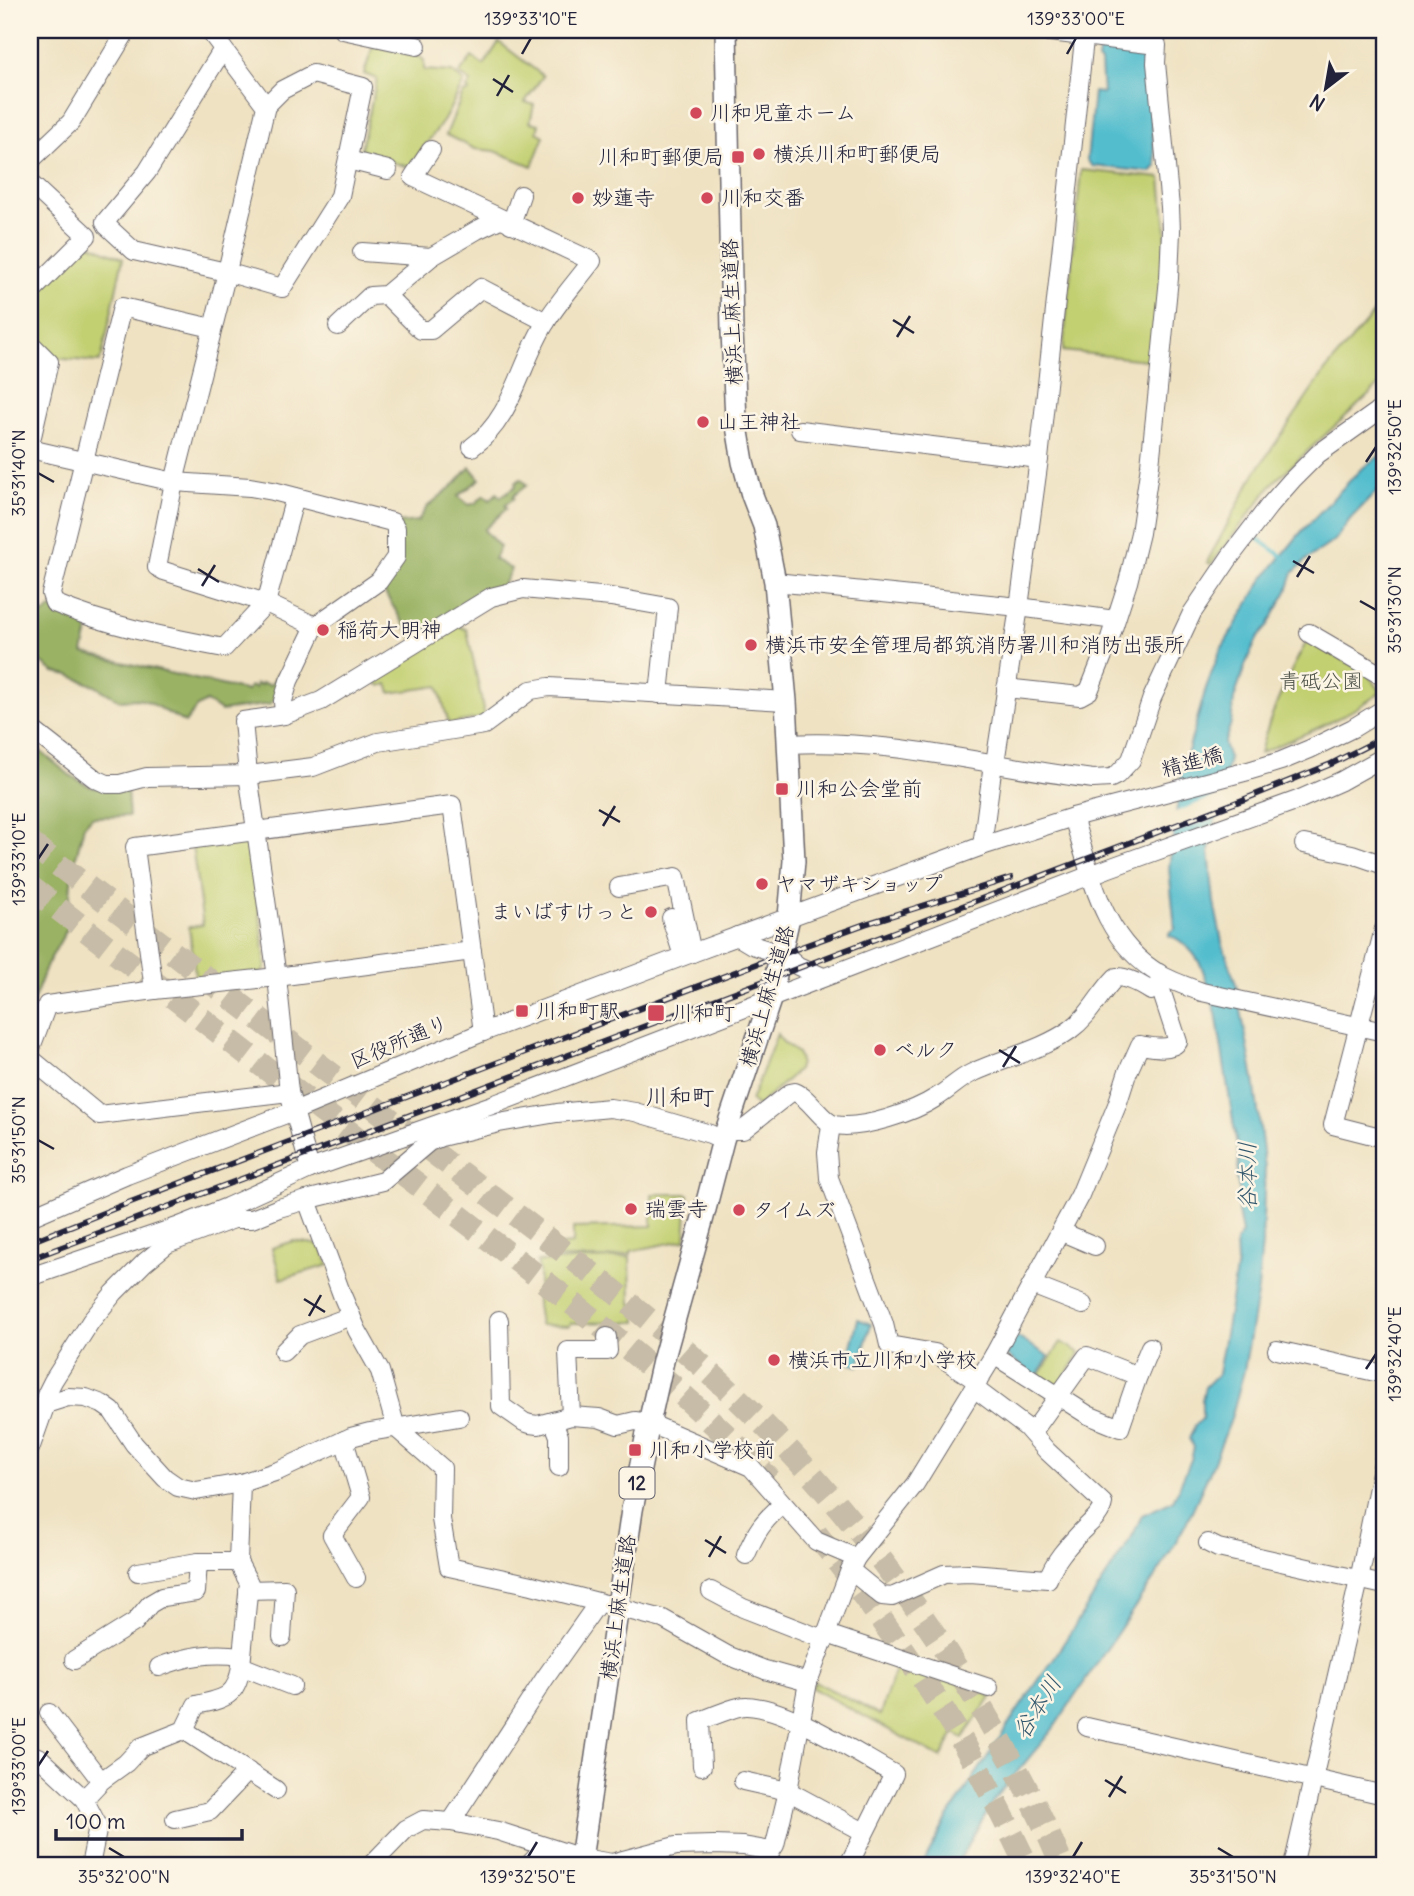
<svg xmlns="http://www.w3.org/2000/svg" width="1414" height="1896" font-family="Delius,'Klee One',sans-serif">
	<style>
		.green { fill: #c3d072; stroke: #727956; stroke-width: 2 }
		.forest { fill: #9ab264; stroke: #5e6a50; stroke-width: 2 }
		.water { fill: #52bdce; stroke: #3a7084; stroke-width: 2 }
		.pier { fill: #efe2c2 }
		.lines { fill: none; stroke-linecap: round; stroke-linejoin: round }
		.stream { stroke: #52bdce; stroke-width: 3.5 }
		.highway-tunnel { stroke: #c6bca7; stroke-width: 24; stroke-dasharray: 24 12; stroke-linecap: butt }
		.minor-casing { stroke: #6a656a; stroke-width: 20 }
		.major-casing { stroke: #6a656a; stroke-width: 24 }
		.minor { stroke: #fff; stroke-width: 18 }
		.major { stroke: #fff; stroke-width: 21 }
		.rail-casing { stroke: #22223b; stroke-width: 6 }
		.rail { stroke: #fcf5e5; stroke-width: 3.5; stroke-dasharray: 10; stroke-linecap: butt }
		.ticks { fill: none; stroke: #22223b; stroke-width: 2.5 }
		.poi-dot { fill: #d1495b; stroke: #fcf5e5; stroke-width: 2.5 }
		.labels { text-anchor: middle; stroke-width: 5; stroke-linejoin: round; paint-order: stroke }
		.shield { fill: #fcf5e5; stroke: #63616e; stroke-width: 2 }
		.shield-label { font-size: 19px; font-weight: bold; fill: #22223b }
		.poi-label { font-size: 21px; fill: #22223b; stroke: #fcf5e5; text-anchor: start }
		.street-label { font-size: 21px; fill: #22223b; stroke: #fcf5e5 }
		.park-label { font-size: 21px; fill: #52564c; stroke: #fcf5e5 }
		.neighbourhood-label { font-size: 23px; fill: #22223b; stroke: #fcf5e5 }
		.water-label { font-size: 23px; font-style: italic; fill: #33586e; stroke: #fcf5e5 }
		.neatline { fill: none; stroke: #22223b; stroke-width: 2.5 }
		.ticks-label { font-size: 18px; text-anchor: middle; fill: #22223b }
	</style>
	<rect width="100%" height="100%" fill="#fcf5e5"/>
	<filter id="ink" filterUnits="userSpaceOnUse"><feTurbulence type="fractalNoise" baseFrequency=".0143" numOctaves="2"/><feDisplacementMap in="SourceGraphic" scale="14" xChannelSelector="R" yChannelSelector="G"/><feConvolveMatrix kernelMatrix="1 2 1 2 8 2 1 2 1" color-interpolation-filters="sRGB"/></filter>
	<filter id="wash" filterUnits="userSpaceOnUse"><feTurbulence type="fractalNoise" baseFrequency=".00686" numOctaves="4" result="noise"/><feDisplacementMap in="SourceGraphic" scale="28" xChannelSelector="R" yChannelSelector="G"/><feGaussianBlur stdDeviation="1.57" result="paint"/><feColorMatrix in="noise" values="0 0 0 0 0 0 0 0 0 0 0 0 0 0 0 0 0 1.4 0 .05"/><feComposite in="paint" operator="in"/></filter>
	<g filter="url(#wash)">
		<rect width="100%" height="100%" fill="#efe2c2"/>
		<g class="green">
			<polygon points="499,42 543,76 525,102 534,105 530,122 539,124 537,132 544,136 532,166 495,151 475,149 446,135 463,93 469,92 467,88 471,82 459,74 472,57 484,65"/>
			<polygon points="373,46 414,53 424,60 424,70 452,72 464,82 444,120 409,167 360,153 377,79 364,74"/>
			<polygon points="1081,170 1161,178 1166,231 1155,361 1063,351"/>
			<polygon points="87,243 123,258 102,356 99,362 53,358 30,335 30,299"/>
			<polygon points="1384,301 1384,381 1275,481 1211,564 1207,562 1255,473 1325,371"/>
			<polygon points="457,625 467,630 485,717 449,724 438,686 391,693 388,684 380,686 374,679"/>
			<path d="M1307,641L1366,671L1381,692C1344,719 1302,735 1260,753C1270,713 1287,677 1307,641Z"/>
			<polygon points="245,838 252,844 266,968 262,973 196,982 189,927 203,925 192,845"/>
			<path d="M777,1034C785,1051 806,1048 798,1070L757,1107L751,1101Z"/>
			<polygon points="652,1194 688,1194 685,1240 631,1251 631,1254 605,1258 554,1258 554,1246 573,1244 573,1228 652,1226"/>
			<polygon points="294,1241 320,1245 329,1265 281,1279 272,1248"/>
			<path d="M630,1257L631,1304L641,1306L640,1312H636L637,1322L571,1323L570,1326L540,1325C539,1316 536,1305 537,1296C539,1284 541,1274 537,1262Z"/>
			<polygon points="1061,1342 1080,1353 1059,1387 1039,1376"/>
			<polygon points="897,1663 982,1690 991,1697 963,1738 954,1733 941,1758 812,1688 814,1681 880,1715"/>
		</g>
		<g class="forest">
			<polygon points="470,467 480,479 458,496 469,505 476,503 484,495 490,500 497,493 500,497 516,486 515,483 521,479 527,485 513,496 514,498 505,505 507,508 484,530 500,547 494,559 511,569 503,585 414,640 383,590 398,523 418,521 427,507 456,483"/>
			<polygon points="30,600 33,601 32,605 36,607 36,611 44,614 51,608 89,626 83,653 247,691 250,686 255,688 256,684 261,685 262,683 271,685 278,673 284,676 277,699 272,700 271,704 221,711 206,702 196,708 185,723 149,702 138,699 119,700 95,686 69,675 54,672 30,654"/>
			<polygon points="30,743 71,776 91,787 127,790 129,816 92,817 84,826 72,872 67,929 47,965 30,1010"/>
		</g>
		<g class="water">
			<polygon points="1103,48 1139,53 1144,57 1156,166 1151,172 1092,166 1087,160 1094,92 1103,93 1101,63 1098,60 1099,53"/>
			<path d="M1384,453V486L1378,490L1351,518L1335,540L1306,560L1293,573L1287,591L1267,627L1258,637L1246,663L1234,699L1231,723L1224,744L1229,758L1209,851L1214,902L1222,942L1236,984L1254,1079L1265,1168L1262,1244L1258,1289L1244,1371L1230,1422L1210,1471L1187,1522L1161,1568L1053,1729L994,1800L956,1866H922L948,1817L1020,1707L1056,1655L1134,1533L1142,1515L1173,1501L1191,1460L1194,1447L1189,1439L1195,1425L1202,1419V1400L1205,1387L1218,1374L1234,1283L1237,1262L1236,1242L1242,1233L1238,1211L1240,1193L1237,1179L1239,1159L1216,1012C1205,986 1208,964 1184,944C1179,940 1176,937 1169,936V933L1175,929L1169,868L1181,776L1206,688L1220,651L1263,579L1302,531L1360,470Z"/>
			<polygon points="858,1319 871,1324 859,1366 847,1362"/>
			<polygon points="1015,1336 1049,1356 1037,1377 1006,1355 1010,1349 1008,1347"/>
		</g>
		<polygon class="pier" points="1225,793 1220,815 1170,834 1173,813"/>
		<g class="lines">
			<polyline class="stream" points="1254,536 1285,558"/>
		</g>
	</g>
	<g filter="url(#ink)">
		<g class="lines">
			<g class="highway-tunnel">
				<path d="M30,843C159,942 288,1041 417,1140C527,1224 640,1305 740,1401C825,1482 899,1577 962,1677C1000,1737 1035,1800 1062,1866"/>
				<path d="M30,887C167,992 304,1098 442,1203C555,1290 672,1375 770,1480"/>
				<path d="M816,1534C866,1597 913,1661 955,1729C982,1774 1005,1820 1027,1866"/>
			</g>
			<g class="minor-casing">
				<g id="minor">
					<polyline points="209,30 266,106 224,284 174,482 157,567 164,571 266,603 315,626"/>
					<polyline points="343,30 417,46"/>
					<polyline points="223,49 147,172 105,222 107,226 134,251 226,272 282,288 340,196 363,87 313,74 282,90 266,106"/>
					<path d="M431,150L413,177L592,261C577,281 559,301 546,322C520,363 513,419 472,447"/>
					<polyline points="348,160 388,170"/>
					<polyline points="30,161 71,122 127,30"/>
					<polyline points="30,183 87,236 30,293"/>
					<polyline points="511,224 521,195"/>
					<polyline points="362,252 431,257"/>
					<polyline points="386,295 421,330 431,330 481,288 546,322"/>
					<polyline points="338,326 370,296 386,295 431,257 477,230 500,219"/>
					<path d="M212,328L122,307L51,594L54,603C108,626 166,637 224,648L266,603L295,497"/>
					<polyline points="30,343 49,362 30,445"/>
					<polyline points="800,430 1039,459"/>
					<polyline points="30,449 174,482 250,487 273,491 392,522 396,528 396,557 379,581 315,626 289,681 283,701 284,715"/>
					<polyline points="775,582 1019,607 1115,620"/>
					<polyline points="1309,633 1384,677"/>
					<polyline points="1006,688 1080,696 1089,691 1110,638 1128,582 1140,533 1150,465 1158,389 1169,278 1171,231 1170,207 1156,63 1157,45 1034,30"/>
					<polyline points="30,728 94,778 107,784 120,784 147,777 249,775 313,767 378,742 484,725 531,690 549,687 786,701"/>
					<path d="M789,744C892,738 992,767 1093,779L1111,778L1117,775L1131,760L1152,698L1192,613L1230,557L1269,506L1292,480L1318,454L1384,407"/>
					<path d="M1073,817C1092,877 1102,941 1161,975C1174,982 1188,987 1202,992L1384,1032"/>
					<polyline points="1304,844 1352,854 1384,865"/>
					<polyline points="982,846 992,771 995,763 1019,607 1039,459 1085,30"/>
					<polyline points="619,887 676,877 692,953"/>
					<polyline points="671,918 683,956"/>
					<polyline points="1384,929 1333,1125 1384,1138"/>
					<polyline points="737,936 752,945 781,954"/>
					<polyline points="782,952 798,966 823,977"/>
					<polyline points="154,990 135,847 452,805 483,1032"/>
					<polyline points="30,1050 47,1005 154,990 277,977 472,951"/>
					<polyline points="30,1058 99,1115 289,1092"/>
					<polyline points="831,1125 827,1152 829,1178 884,1324 889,1345 935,1353 978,1382"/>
					<path d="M726,1130H743L790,1093L795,1092C810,1098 822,1122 835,1125C862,1130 914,1112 937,1097C949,1090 959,1079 972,1073C1004,1058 1042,1050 1070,1030C1090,1016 1099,994 1116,977C1128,977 1140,984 1151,991"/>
					<polyline points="310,1169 289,1092 277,977 248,774 243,721 284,715 321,701 491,597 523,589 611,597 668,607 659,694"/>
					<polyline points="307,1200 342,1295 357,1330 380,1371 396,1428 442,1468 441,1519 449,1567 532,1585 663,1619 727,1655 765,1670 808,1682"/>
					<polyline points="30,1217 127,1175 294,1111 483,1032 692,953 982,846 1073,817 1248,771 1281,761 1310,749 1353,728 1384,709"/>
					<polyline points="1062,1232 1095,1246"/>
					<polyline points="30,1277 177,1227 227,1207 310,1169 495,1104 1109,868 1298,800 1341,781 1384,757"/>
					<polyline points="1032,1285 1083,1305"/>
					<polyline points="499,1320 501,1406 524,1422 530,1424 538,1425 571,1416 599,1418 618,1425 635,1421 649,1423 751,1467 816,1541 856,1558"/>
					<polyline points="1277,1350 1384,1374"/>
					<polyline points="283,1352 300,1335 351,1316"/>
					<polyline points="994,1355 1088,1415 1120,1428 1138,1376 1150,1347"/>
					<polyline points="30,1412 46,1404 68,1397 86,1398 102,1404 112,1411 134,1444 165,1478 178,1487 196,1491 241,1483 278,1471 351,1437 370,1432 459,1417"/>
					<polyline points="571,1416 568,1351 608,1351 607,1337"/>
					<polyline points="553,1421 559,1436 559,1467"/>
					<polyline points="1032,1433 1087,1356 1138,1376"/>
					<polyline points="344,1440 361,1497 332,1535 356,1578"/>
					<polyline points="30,1449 46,1404 46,1395 53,1381 91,1321 114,1293 145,1262 167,1244 234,1219 252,1219 279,1208 314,1198 383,1181 429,1142 441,1137 499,1123 557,1113 610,1108 635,1112 710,1134 723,1140"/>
					<polyline points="1208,1543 1218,1548 1384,1585"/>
					<path d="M746,1555C756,1531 763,1521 783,1504"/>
					<path d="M850,1570L882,1596L892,1597L944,1574L970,1573L1048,1579C1054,1561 1067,1547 1080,1533C1089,1523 1101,1516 1103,1503L1047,1451L1026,1427L974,1388"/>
					<polyline points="138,1572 198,1562 238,1562"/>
					<polyline points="248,1590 285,1589 282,1637"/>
					<polyline points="711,1591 743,1608 825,1640"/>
					<polyline points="827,1634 989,1688"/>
					<polyline points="74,1660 135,1622 150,1604 162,1597 196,1592 198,1562"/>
					<polyline points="241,1666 292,1686"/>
					<path d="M159,1667C187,1656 211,1652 241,1656"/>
					<polyline points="49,1713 101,1781"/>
					<polyline points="1087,1727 1384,1795"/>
					<polyline points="184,1730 276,1790"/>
					<polyline points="30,1755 39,1757 84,1799 98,1826 90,1866"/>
					<path d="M702,1766L700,1721C711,1717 737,1705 747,1706C789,1708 856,1753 894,1774L848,1866"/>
					<polyline points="743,1781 788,1791 864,1832"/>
					<path d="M84,1799L101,1781L126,1763L141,1747L184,1730L196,1705C224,1699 237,1697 241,1666L249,1583L238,1562L241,1483"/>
					<polyline points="175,1819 210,1811 248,1771"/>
					<polyline points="451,1822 545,1678 598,1603"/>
					<polyline points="370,1866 406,1829 423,1820 451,1822 498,1831 582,1858 612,1863 676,1846 714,1845 743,1846 771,1851"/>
					<polyline points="528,1866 546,1847"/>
					<path d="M765,1866L771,1851L775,1845L788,1791L808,1682L850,1570L856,1558L915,1484L994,1355L1080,1195L1117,1105L1127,1074L1140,1045C1152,1047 1170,1051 1178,1042L1160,987L1159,973"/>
					<polyline points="1293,1866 1359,1580 1384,1458"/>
				</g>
			</g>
			<g class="major-casing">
				<polyline id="major" points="580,1866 632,1510 649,1423 663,1361 702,1221 723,1140 771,997 789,917 794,861 786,701 775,582 764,526 752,495 743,462 736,420 732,331 726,30"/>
			</g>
			<use href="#minor" class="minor"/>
			<use href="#major" class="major"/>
			<g class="rail-casing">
				<g id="rail">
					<polyline points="30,1242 128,1203 801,947 865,924 1011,878"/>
					<polyline points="30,1259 1245,799 1331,764 1384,737"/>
				</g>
			</g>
			<use href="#rail" class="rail"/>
		</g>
	</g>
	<path class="ticks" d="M522,54L531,38M1067,54L1076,38M493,79L513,92M497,96L509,75M893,320L914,333M897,337L910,316M1366,462L1376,447M38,473L54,482M1293,561L1314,573M198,569L219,582M1297,577L1310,556M202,586L215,565M1360,601L1376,610M599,810L620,822M603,826L615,806M38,859L48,844M999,1050L1020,1063M1003,1067L1016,1046M38,1140L54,1149M304,1299L325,1312M309,1316L321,1295M1366,1369L1376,1354M705,1540L726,1553M709,1557L721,1536M38,1766L48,1751M1105,1780L1126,1793M1109,1797L1122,1776M109,1848L124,1857M1218,1848L1233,1857M528,1857L537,1842M1073,1857L1082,1842"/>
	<g class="poi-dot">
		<circle cx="696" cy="113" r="7"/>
		<circle cx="759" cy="154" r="7"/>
		<rect x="731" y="150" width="14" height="14" rx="3.5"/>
		<circle cx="578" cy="198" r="7"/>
		<circle cx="707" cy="198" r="7"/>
		<circle cx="703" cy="422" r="7"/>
		<circle cx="323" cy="630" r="7"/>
		<circle cx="751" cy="645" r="7"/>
		<rect x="775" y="782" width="14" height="14" rx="3.5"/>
		<circle cx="762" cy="884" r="7"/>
		<circle cx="651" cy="912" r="7"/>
		<rect x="515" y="1004" width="14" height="14" rx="3.5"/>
		<rect x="647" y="1004" width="18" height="18" rx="3.5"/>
		<circle cx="880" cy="1050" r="7"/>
		<circle cx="631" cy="1209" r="7"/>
		<circle cx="739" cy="1210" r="7"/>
		<circle cx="774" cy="1360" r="7"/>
		<rect x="628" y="1443" width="14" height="14" rx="3.5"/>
	</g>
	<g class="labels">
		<rect class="shield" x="619.5" y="1467.5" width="35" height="31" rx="5"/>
		<g class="shield-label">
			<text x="637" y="1490">12</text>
		</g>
		<g class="poi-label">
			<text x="710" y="120">川和児童ホーム</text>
			<text x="773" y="161">横浜川和町郵便局</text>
			<text x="724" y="164" text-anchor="end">川和町郵便局</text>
			<text x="592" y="205">妙蓮寺</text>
			<text x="721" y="205">川和交番</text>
			<text x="717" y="429">山王神社</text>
			<text x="337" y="637">稲荷大明神</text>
			<text x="765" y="652">横浜市安全管理局都筑消防署川和消防出張所</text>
			<text x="796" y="796">川和公会堂前</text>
			<text x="776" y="891">ヤマザキショップ</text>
			<text x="637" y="919" text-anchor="end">まいばすけっと</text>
			<text x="536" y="1018">川和町駅</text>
			<text x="672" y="1020">川和町</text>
			<text x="894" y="1057">ベルク</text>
			<text x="645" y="1216">瑞雲寺</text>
			<text x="753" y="1217">タイムズ</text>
			<text x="788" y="1367">横浜市立川和小学校</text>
			<text x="649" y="1457">川和小学校前</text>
		</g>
		<g class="street-label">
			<text transform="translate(732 312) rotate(-92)" y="7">横浜上麻生道路</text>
			<text transform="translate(1192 762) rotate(-15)" y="7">精進橋</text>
			<text transform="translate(767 996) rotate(-74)" y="7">横浜上麻生道路</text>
			<text transform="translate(399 1042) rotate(-23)" y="7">区役所通り</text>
			<text transform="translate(618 1607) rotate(-82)" y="7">横浜上麻生道路</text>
		</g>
		<g class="park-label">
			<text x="1321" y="688">青砥公園</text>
		</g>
		<g class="neighbourhood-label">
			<text x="680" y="1105">川和町</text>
		</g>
		<g class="water-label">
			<text transform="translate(1247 1176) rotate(-90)" y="8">谷本川</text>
			<text transform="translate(1037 1707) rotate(-58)" y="8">谷本川</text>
		</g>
	</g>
	<rect width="1414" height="1896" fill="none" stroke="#fcf5e5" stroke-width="77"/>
	<g transform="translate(1326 88) rotate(211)" stroke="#fcf5e5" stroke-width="5" paint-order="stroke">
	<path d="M0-5L12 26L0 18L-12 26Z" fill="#22223b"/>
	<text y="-10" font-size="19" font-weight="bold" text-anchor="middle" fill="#22223b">N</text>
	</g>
	<path d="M56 1829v10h186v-10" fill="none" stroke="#22223b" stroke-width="3.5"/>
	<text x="66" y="1829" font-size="21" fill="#22223b" stroke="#fcf5e5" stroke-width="5" paint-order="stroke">100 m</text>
	<rect x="38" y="38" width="1338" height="1819" class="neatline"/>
	<g class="ticks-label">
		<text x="531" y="25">139°33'10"E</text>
		<text x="1076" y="25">139°33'00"E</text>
		<text transform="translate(1395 447) rotate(-90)" y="6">139°32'50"E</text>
		<text transform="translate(19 473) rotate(-90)" y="6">35°31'40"N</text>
		<text transform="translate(1395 610) rotate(-90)" y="6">35°31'30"N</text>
		<text transform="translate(19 859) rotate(-90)" y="6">139°33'10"E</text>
		<text transform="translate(19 1140) rotate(-90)" y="6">35°31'50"N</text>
		<text transform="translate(1395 1354) rotate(-90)" y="6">139°32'40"E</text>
		<text transform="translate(19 1766) rotate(-90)" y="6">139°33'00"E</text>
		<text x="124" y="1883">35°32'00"N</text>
		<text x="528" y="1883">139°32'50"E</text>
		<text x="1073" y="1883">139°32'40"E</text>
		<text x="1233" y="1883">35°31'50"N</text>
	</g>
</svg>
